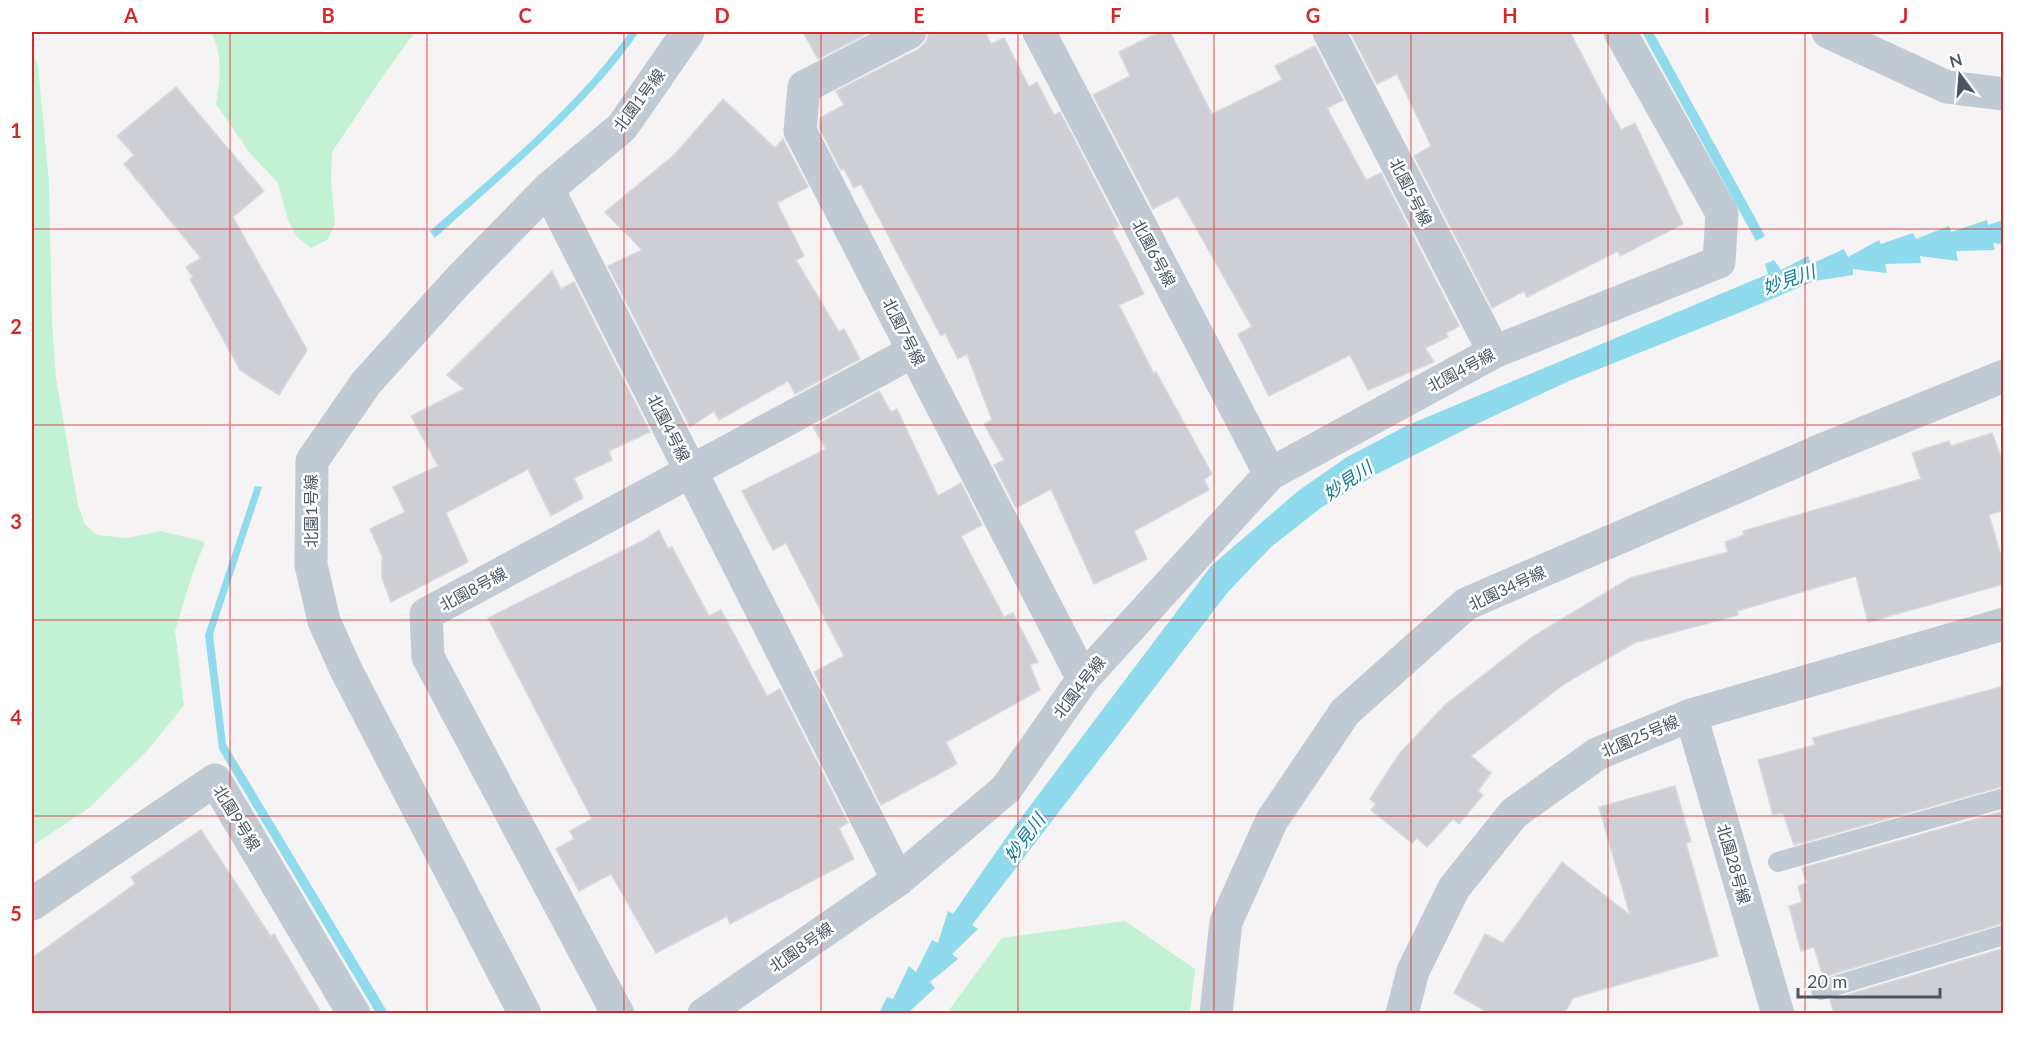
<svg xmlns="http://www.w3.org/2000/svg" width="2035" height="1045" font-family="Lato,'Noto Sans JP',sans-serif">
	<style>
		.green { fill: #c3f1d5 }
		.water { fill: #90daee }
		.building { fill: #cdcfd5; stroke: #d7d9de; stroke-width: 1.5 }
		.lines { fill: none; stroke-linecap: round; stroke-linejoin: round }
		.service { stroke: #c1cad2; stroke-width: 20 }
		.minor { stroke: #c1cad2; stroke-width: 33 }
		.tertiary { stroke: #c1cad2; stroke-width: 33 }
		.grid { fill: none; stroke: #d62828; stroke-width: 1.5; stroke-opacity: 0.55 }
		.labels { text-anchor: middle; stroke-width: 5; stroke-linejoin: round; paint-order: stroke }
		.street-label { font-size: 16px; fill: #4a5661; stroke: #fff }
		.water-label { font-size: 18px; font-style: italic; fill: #0c7c9b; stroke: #fff }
		.neatline { fill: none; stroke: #d62828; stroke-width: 2 }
		.grid-label { font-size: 20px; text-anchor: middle; font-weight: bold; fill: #d62828 }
	</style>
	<rect width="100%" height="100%" fill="#f5f3f3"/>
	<g class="green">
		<path d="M211,32H415L385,73L332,152L331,182L335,224L327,240L311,248L297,237L288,220L278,183L249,152L216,104C220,76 224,58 211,32Z"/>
		<polygon points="32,50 38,66 49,182 52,323 56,378 78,505 85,525 97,535 127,538 161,531 205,542 192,575 175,631 184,705 147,751 89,808 32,846"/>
		<polygon points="1125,921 1195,969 1190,1013 947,1013 1002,938"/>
	</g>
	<g class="water">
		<path d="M630,32H639C584,111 506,173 435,238L430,231C501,169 575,108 630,32Z"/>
		<polygon points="1642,32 1653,32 1765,236 1756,241"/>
		<polygon points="1987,220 1988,225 2003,220 2003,244 1993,243 1995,250 1956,251 1958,261 1920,256 1921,263 1885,264 1887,273 1853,269 1853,275 1814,281 1741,312 1569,381 1466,429 1377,474 1322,507 1271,547 1228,592 972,925 978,929 952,954 958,959 930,982 935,988 910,1011 912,1013 879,1013 887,997 893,999 909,966 916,972 932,940 938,943 948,911 953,914 1008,835 1211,566 1298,491 1347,457 1406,426 1768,274 1765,264 1774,260 1781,270 1808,256 1811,264 1844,249 1848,257 1879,240 1881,244 1913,233 1916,239 1949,226 1951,232"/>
		<polygon points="255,486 262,487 213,634 226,744 388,1013 376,1013 219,749 205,635"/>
	</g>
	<g class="building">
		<polygon points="803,32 870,32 818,59"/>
		<polygon points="929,32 985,32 991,44 1004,38 1029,87 1037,82 1054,115 1060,112 1119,226 1112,230 1144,294 1119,305 1154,374 1156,372 1212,474 1204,479 1209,490 1134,531 1147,559 1094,584 1051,489 1016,508 994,465 1004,460 984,424 992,420 967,354 958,359 945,333 941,336 861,184 854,188 844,169 841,170 819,127 820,118 844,105 836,91 919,49 926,42"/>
		<polygon points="1159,32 1170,32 1212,114 1282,80 1275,66 1315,46 1343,100 1327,108 1366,180 1381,173 1459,326 1446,333 1448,337 1425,348 1434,362 1368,390 1350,355 1269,396 1238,334 1252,327 1178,196 1153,209 1093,95 1130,76 1119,52"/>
		<polygon points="1350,32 1570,32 1621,130 1635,123 1683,224 1620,256 1618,251 1527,297 1524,291 1492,308 1414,156 1431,146 1397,74 1377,84"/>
		<polygon points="176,87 264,191 233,217 307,350 279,395 240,370 190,279 193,277 186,267 201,258 124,164 134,155 117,136"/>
		<polygon points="723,99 775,148 783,139 808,187 777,203 804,256 796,260 839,332 844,329 860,359 795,394 788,381 719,420 714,411 690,427 608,266 642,250 605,212 674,155"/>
		<polygon points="552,271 561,289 574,282 650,432 609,451 612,460 574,478 583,498 551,516 528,469 446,513 468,562 391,602 382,578 382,556 370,529 405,512 393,487 438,466 411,416 464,389 447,375"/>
		<polygon points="879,391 891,412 897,409 938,496 961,483 982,525 961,536 1004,617 1013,613 1038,662 1030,665 1040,690 946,742 957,764 881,805 814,672 844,656 786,543 773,550 742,491 826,449 813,427"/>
		<polygon points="1992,433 2004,466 2004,510 1989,515 2004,566 2004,584 1868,622 1856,576 1737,611 1738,615 1634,643 1564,684 1471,756 1491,773 1478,791 1483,795 1459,824 1453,819 1427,847 1417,838 1412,843 1371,810 1376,804 1370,799 1400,753 1445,705 1532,637 1630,578 1728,552 1725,542 1744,535 1743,531 1921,479 1912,453 1949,441 1951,446"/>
		<polygon points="659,530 668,549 672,547 709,616 721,610 767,696 780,689 848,823 839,828 854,859 730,924 727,916 656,953 611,874 579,891 556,849 574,839 570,831 592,819 488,618 644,540"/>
		<polygon points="2004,686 2004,786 1794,845 1783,813 1773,815 1758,760 1815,745 1813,738"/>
		<polygon points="1675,786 1691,842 1686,843 1718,956 1573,998 1564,1014 1490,1014 1454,993 1485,934 1503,943 1562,862 1630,915 1599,807"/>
		<polygon points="2004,811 2004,923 1823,977 1814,947 1801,951 1789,906 1802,902 1798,886 1807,883 1802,868"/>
		<polygon points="201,830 271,937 274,934 322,1014 32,1014 32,958 135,884 131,877"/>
		<polygon points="2004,948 2004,1014 1834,1014 1830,1000"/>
	</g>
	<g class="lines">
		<g class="service">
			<polyline points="1778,862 2004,798"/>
			<polyline points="1821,990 2004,935"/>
		</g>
		<g class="minor">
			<polyline points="910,32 804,87 800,131 1083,679"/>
			<polyline points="1039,32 1270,474"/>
			<polyline points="1329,32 1494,352"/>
			<polyline points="548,189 898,880 1006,789 1083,679 1270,474 1494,352 1719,262 1722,213 1620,32"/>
			<polyline points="1691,715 1778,1014"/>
			<polyline points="32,904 215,780 354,1014"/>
			<polyline points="618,1014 428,657 426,614 914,351"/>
			<polyline points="704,1014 898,880"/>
			<polyline points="1216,1014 1226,922 1272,820 1345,712 1466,604 1824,449 2004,376"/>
			<polyline points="1402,1014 1413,971 1454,888 1514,813 1597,754 1691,715 2004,624"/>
		</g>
		<g class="tertiary">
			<polyline points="1828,32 1947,87 2004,94"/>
			<polyline points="525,1014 346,670 324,621 311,565 312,461 366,383 457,282 548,189 622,127 688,32"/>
		</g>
	</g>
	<path class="grid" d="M230,32V1014M427,32V1014M624,32V1014M821,32V1014M1018,32V1014M1214,32V1014M1411,32V1014M1608,32V1014M1805,32V1014M32,229H2004M32,425H2004M32,620H2004M32,816H2004"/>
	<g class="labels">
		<g class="street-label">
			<text transform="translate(639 100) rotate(-53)" y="6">北園1号線</text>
			<text transform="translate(1411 192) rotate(63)" y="6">北園5号線</text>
			<text transform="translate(1154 253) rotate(62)" y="6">北園6号線</text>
			<text transform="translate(904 332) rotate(63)" y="6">北園7号線</text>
			<text transform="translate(1461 370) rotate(-28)" y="6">北園4号線</text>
			<text transform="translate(669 428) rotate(63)" y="6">北園4号線</text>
			<text transform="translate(311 511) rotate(-90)" y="6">北園1号線</text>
			<text transform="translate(1507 588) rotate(-25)" y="6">北園34号線</text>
			<text transform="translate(473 589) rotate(-28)" y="6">北園8号線</text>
			<text transform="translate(1079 687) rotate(-52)" y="6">北園4号線</text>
			<text transform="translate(1640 736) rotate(-23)" y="6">北園25号線</text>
			<text transform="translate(237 818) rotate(58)" y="6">北園9号線</text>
			<text transform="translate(1734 864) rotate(74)" y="6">北園28号線</text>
			<text transform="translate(801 947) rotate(-35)" y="6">北園8号線</text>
		</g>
		<g class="water-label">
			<text transform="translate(1789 280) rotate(-19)" y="6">妙見川</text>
			<text transform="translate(1348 481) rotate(-34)" y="6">妙見川</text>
			<text transform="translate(1025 838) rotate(-53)" y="6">妙見川</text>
		</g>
	</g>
	<rect width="2035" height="1045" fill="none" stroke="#ffffff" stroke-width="66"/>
	<g transform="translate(1960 75) rotate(344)" stroke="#ffffff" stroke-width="4.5" paint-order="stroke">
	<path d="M0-4.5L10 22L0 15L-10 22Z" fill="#4a5661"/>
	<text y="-9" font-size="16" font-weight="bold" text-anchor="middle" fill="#4a5661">N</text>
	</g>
	<path d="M1798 988v9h142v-9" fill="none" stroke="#4a5661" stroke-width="3"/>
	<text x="1807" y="988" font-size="18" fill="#4a5661" stroke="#ffffff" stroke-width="4.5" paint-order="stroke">20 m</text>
	<rect x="33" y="33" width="1969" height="979" class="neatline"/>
	<g class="grid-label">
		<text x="131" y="23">A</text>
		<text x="328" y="23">B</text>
		<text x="525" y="23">C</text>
		<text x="722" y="23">D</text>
		<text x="919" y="23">E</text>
		<text x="1116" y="23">F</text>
		<text x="1313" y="23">G</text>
		<text x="1510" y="23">H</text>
		<text x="1707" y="23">I</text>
		<text x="1904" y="23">J</text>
		<text x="16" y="138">1</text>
		<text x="16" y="334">2</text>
		<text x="16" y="529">3</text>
		<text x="16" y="725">4</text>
		<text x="16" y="921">5</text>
	</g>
</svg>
